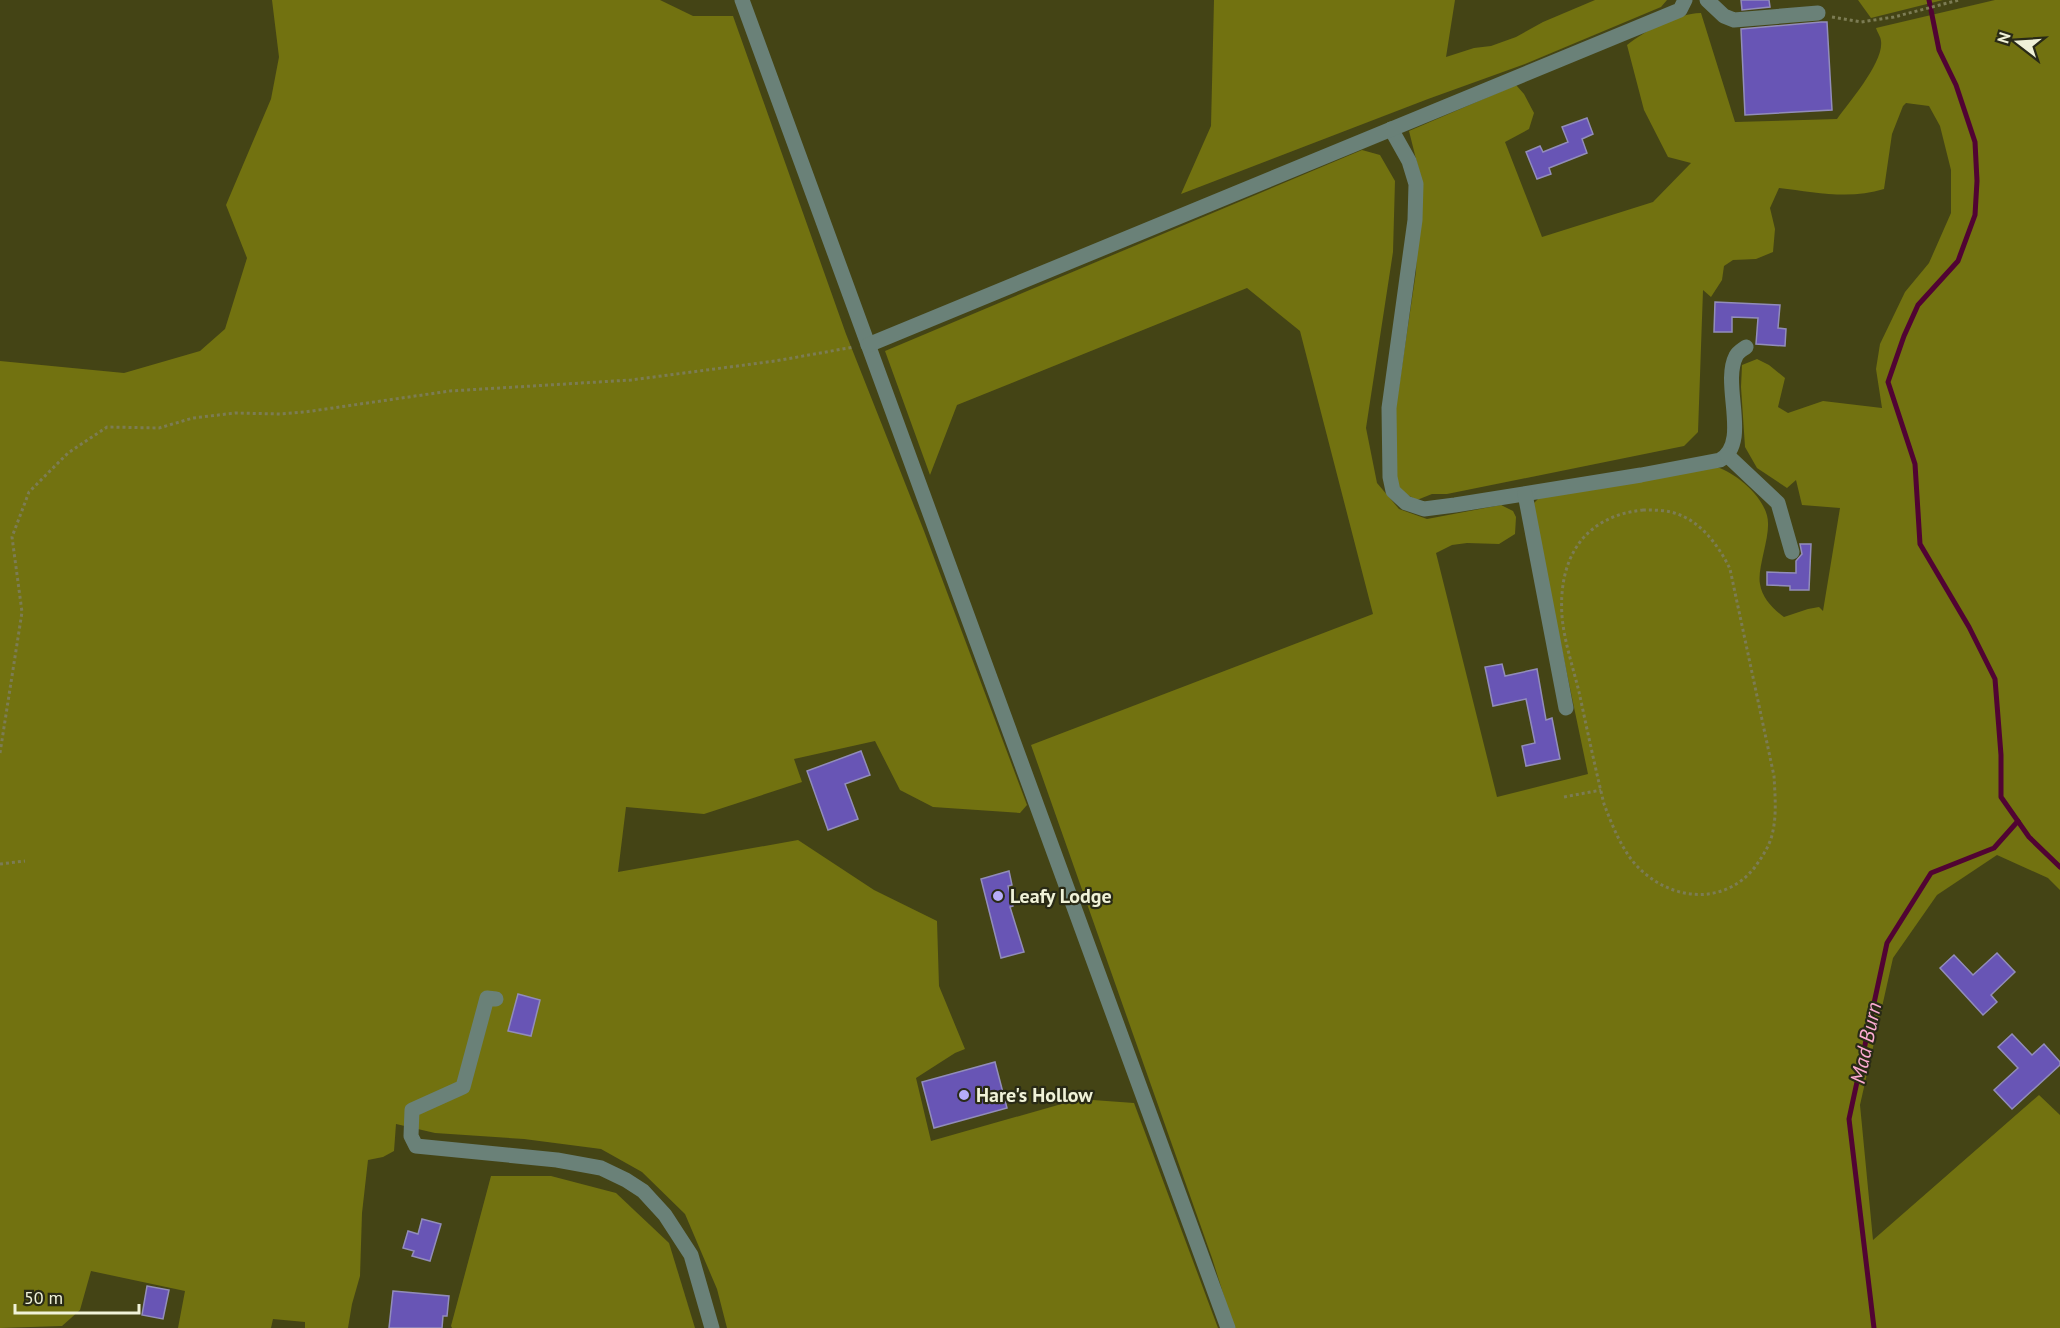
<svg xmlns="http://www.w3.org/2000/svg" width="2060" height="1328" font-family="'PT Sans',sans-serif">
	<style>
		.green { fill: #727210 }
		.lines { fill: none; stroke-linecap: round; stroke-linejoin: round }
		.stream { stroke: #510333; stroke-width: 5 }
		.building { fill: #6855b5; stroke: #928dba; stroke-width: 1.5 }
		.path { stroke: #7c7c54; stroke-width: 3; stroke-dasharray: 3 3; stroke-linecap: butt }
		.minor { stroke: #6a8178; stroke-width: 15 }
		.poi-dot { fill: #b6acf8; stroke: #292a16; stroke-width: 2 }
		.labels { text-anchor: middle; stroke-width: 4.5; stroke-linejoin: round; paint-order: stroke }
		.poi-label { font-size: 20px; font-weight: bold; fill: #f0f2d8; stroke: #292a16; text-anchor: start }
		.water-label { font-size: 21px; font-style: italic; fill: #fdacd3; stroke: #292a16 }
	</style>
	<rect width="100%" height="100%" fill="#444415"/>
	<g class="green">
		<polygon points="272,0 660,0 693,16 733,16 846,334 924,531 1027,805 1020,813 933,807 900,790 875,741 794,759 802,782 704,814 626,807 618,872 798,840 874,890 937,921 939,986 965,1049 955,1053 916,1078 931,1141 1079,1099 1134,1103 1218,1328 727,1328 717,1289 685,1214 642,1172 601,1149 524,1139 435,1133 396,1124 394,1151 383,1157 368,1160 362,1213 360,1276 352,1304 348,1328 305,1328 305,1322 273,1319 271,1328 178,1328 185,1291 91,1271 80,1310 62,1326 0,1328 0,361 124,373 200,351 225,329 247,258 226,205 271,99 279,57"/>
		<polygon points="1214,0 1455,0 1446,57 1474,48 1491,46 1516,37 1543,22 1595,0 1667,0 1661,7 1525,64 1428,99 1181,194 1211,126"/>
		<polygon points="1858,0 1943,0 1871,18"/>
		<path d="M1995,0H2060V890L2048,878L1997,855L1937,895L1893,958L1860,1105L1873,1240L2039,1095L2060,1115V1328H1234L1212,1258L1031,745L1373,614L1300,331L1247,288L957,405L930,475L885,351L1362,150L1380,155L1395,181L1393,252L1366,428L1377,483L1399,509L1427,519L1501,505L1513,511L1516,517L1515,534L1499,544L1467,543L1452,545L1436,553L1497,797L1588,774L1535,521L1534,503L1542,495L1717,467C1738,474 1768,500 1768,523C1769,540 1757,570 1760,584C1762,598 1773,609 1784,617L1808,609L1819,607L1823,611L1840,508L1802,505L1796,480L1787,488L1757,468L1745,447L1741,387L1742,365L1757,359L1769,365L1785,378L1778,407L1788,413L1823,401L1882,408L1876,369L1880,344L1905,292L1929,263L1951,213V170L1940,126L1929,106L1906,103L1903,106L1892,134L1884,189C1850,200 1814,192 1779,188L1770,208L1775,229L1773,252L1756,259L1733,260L1724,266L1722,280L1711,297L1703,290L1698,432L1684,446L1447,494H1432L1417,500L1400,491L1395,473V413L1416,272L1420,175L1409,131L1516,85L1524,94L1534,113L1529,129L1505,142L1542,237L1653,202L1691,163L1668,157L1644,110L1627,45C1648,29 1675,14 1701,13L1735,122L1837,119C1849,102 1884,62 1881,41C1881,37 1877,32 1876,28Z"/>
		<polygon points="491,1176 551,1176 616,1193 669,1243 695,1328 452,1328 451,1326"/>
	</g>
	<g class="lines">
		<g class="stream">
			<polyline points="1929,0 1939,50 1956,85 1975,142 1977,181 1975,215 1958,261 1918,305 1904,336 1888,382 1915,464 1920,544 1969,627 1995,679 2001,755 2001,797 2029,837 2060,867"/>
			<polyline points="1874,1328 1849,1119 1887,943 1931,873 1994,848 2018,821"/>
		</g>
	</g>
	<g class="building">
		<polygon points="1741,0 1769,0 1770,7 1742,10"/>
		<polygon points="1821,22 1827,22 1832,110 1745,115 1741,29"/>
		<polygon points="1587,118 1593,134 1582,139 1587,153 1549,168 1551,174 1537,179 1526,152 1540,146 1543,152 1568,142 1562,127"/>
		<polygon points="1715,302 1780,305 1778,328 1786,329 1785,346 1756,344 1758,318 1732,317 1732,332 1714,332"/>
		<polygon points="1800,544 1811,544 1809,590 1790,590 1790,586 1767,585 1767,572 1796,573 1796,561 1802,554"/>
		<polygon points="1502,664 1505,676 1537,669 1546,720 1552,718 1560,759 1526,766 1522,746 1535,743 1526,699 1493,706 1485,667"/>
		<polygon points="861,751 870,775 845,784 858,819 828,830 807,771"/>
		<polygon points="1009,871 1012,885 1008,886 1013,906 1010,907 1024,952 1001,958 981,879"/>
		<polygon points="1997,953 2015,972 1991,995 1997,1002 1983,1015 1940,968 1954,955 1973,975"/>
		<polygon points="518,994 540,1000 531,1036 508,1031"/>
		<polygon points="2012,1034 2032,1055 2044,1044 2060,1062 2060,1065 2012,1109 1994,1090 2018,1068 1998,1047"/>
		<polygon points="995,1062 1007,1108 934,1128 922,1082"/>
		<polygon points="422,1219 441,1224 430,1261 412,1256 414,1251 403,1248 408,1231 418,1234"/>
		<polygon points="147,1286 169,1290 163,1319 142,1315"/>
		<polygon points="393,1291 449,1296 447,1316 443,1316 442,1328 389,1328"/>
	</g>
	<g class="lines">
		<g class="path">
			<polyline points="1832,17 1861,22 1894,17 1959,0"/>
			<path d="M1643,510C1655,510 1669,510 1680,515C1703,524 1720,548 1730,569L1774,776C1775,795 1777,816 1772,835C1769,847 1762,857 1755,867C1726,904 1676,902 1642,871C1623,854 1613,827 1604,804C1595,767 1587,729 1579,692C1573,667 1564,641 1562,616C1558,558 1584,516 1643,510Z"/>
			<polyline points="0,753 22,612 12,537 29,492 68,453 107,427 159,428 193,418 235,413 281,414 305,412 450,391 631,380 775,361 854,347"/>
			<polyline points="1564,797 1601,790"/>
			<polyline points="0,864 25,861"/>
		</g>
		<g class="minor">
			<polyline points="742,0 1228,1328"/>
			<polyline points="1707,0 1724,16 1734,20 1818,13"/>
			<path d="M1391,129L1409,161L1416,184L1415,220L1389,408L1390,477L1393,491L1406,503L1424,509L1455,505L1641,475L1720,460C1751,442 1721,385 1736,356C1738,352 1742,350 1746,347"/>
			<polyline points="868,345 1680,10 1685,0"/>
			<polyline points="1727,455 1778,503 1792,552"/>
			<polyline points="1525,494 1566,708"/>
			<polyline points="496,999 487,998 463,1087 412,1110 411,1136 416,1146 557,1160 601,1168 626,1180 643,1191 665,1215 691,1255 712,1328"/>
		</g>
	</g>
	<g class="poi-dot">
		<circle cx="998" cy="896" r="6"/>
		<circle cx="964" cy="1095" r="6"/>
	</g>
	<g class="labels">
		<g class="poi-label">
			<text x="1010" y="903">Leafy Lodge</text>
			<text x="976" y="1102">Hare's Hollow</text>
		</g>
		<g class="water-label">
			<text transform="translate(1866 1043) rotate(-78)" y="7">Mad Burn</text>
		</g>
	</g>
	<g transform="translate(2018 42) rotate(287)" stroke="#292a16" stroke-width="4.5" paint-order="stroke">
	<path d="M0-4.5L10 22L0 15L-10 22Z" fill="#f0f2d8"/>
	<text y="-9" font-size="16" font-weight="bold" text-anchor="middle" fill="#f0f2d8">N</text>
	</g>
	<path d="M15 1304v9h124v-9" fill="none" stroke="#f0f2d8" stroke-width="3"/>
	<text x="24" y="1304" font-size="18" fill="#f0f2d8" stroke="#292a16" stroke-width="4.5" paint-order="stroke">50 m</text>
</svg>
